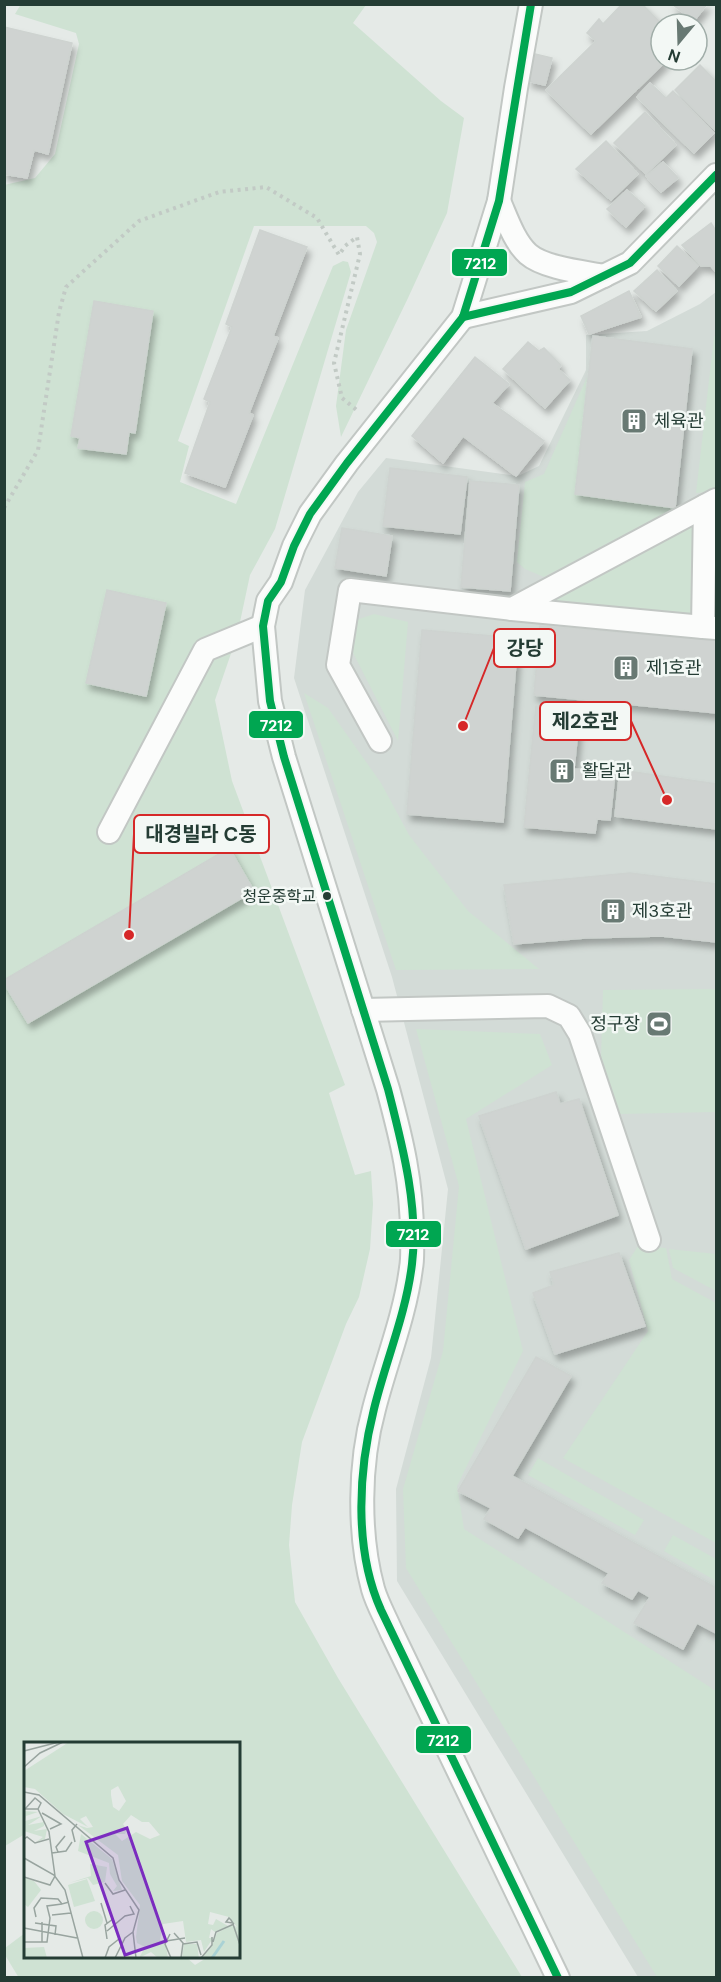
<svg xmlns="http://www.w3.org/2000/svg" width="721" height="1982" font-family="'DM Sans','Noto Sans KR',sans-serif">
	<style>
		.built { fill: #d3dbd7 }
		.green { fill: #cfe2d3 }
		.building { fill: #cfd3d1; stroke: #ced3d0; stroke-width: 1.5; filter: url(#shadow) }
		.lines { fill: none; stroke-linecap: round; stroke-linejoin: round }
		.minor-casing { stroke: #c2c7c4; stroke-width: 26 }
		.path { stroke: #c2cac5; stroke-width: 4; stroke-dasharray: 3 4.5; stroke-linecap: butt }
		.minor { stroke: #fbfcfb; stroke-width: 22 }
		.bus-1-casing { stroke: #f3f8f5; stroke-width: 12 }
		.bus-1 { stroke: #00a651; stroke-width: 8 }
		.bus-dot { fill: #243c34; stroke: #f3f8f5; stroke-width: 2 }
		.labels { text-anchor: middle; stroke-width: 5; stroke-linejoin: round; paint-order: stroke }
		.bus-label { font-size: 16px; fill: #243c34; stroke: #f3f8f5; text-anchor: end }
		.poi-label { font-size: 18px; fill: #243c34; stroke: #f3f8f5; text-anchor: start }
		.inset-river { fill: none; stroke: #a9d2d5; stroke-width: 3 }
		.inset-road { fill: none; stroke: #98a49f; stroke-width: 1.5 }
		.view { fill: #7b2cbf; fill-opacity: 0.15; stroke: #7b2cbf; stroke-width: 3 }
		.inset-edge { fill: none; stroke: #243c34; stroke-width: 3 }
		.leader { fill: none; stroke: #d62828; stroke-width: 2 }
		.callout-dot { fill: #d62828; stroke: #f3f8f5; stroke-width: 2 }
		.callout { fill: #f3f8f5; stroke: #d62828; stroke-width: 2 }
		.callout-label { font-size: 20px; text-anchor: middle; font-weight: bold; fill: #243c34 }
		.line-badge { stroke: #f3f8f5; stroke-width: 2 }
		.badge-label { font-size: 16px; text-anchor: middle; font-weight: bold; fill: #fff }
	</style>
	<defs>
		<filter id="shadow"><feDropShadow dx="3.5" dy="6" stdDeviation="3" flood-color="#0004"/></filter>
	</defs>
	<rect width="100%" height="100%" fill="#e5eae7"/>
	<polygon class="built" points="716,292 716,1977 638,1977 397,1581 396,1489 431,1358 448,1189 392,977 294,678 305,590 358,492 386,458 518,476 539,466 586,370 586,335 647,331 700,304"/>
	<g class="green">
		<polygon points="21,4 366,5 353,23 441,101 464,118 447,213 408,298 341,437 336,406 346,330 377,242 374,233 366,226 254,226 178,441 189,446 180,482 236,504 333,266 343,261 348,262 351,272 275,529 250,575 237,636 215,700 232,781 345,1085 329,1093 355,1175 371,1171 373,1204 370,1249 359,1297 346,1324 302,1442 292,1505 289,1545 295,1602 338,1678 522,1977 19,1978 5,1955 5,1948 25,1933 26,1956 186,1957 195,1965 208,1957 238,1956 238,1744 26,1744 25,1834 5,1846 4,185 35,178 55,154 79,44 76,33 15,14"/>
		<polygon points="716,334 716,491 696,493 714,337"/>
		<polygon points="587,377 575,494 676,507 544,577 525,569 517,562 525,482 544,474"/>
		<polygon points="700,514 697,622 527,605"/>
		<polygon points="374,614 408,622 398,741 347,641 356,620"/>
		<polygon points="304,693 328,708 381,783 409,835 468,911 539,969 396,970"/>
		<polygon points="716,989 716,1112 619,1114 601,1059 603,990"/>
		<polygon points="416,1029 540,1034 552,1065 466,1119 523,1351 457,1486 464,1529 716,1691 716,1977 657,1977 406,1568 403,1489 443,1351 459,1186"/>
		<polygon points="638,1246 666,1248 672,1279 716,1303 716,1543 563,1458 648,1331 629,1260"/>
		<polygon points="669,1249 716,1254 716,1291 673,1268"/>
		<polygon points="538,1458 644,1520 635,1535 528,1475"/>
		<polygon points="673,1535 716,1559 716,1581 664,1551"/>
	</g>
	<g class="building">
		<polygon points="622,4 642,4 662,24 661,60 667,60 591,134 546,90 596,41 587,33 599,19 603,24"/>
		<polygon points="672,4 707,4 694,21"/>
		<polygon points="4,27 72,43 48,154 34,150 27,178 4,174"/>
		<polygon points="535,54 552,58 545,85 528,81"/>
		<polygon points="700,65 716,81 716,131 675,90"/>
		<polygon points="650,83 666,98 673,91 714,133 694,153 637,97"/>
		<polygon points="645,112 676,145 646,174 614,143"/>
		<polygon points="606,141 638,174 611,200 576,169"/>
		<polygon points="663,162 678,178 661,192 646,176"/>
		<polygon points="627,190 645,206 626,227 607,209"/>
		<polygon points="711,223 716,231 716,272 711,266 701,266 682,245"/>
		<polygon points="260,230 307,247 273,336 278,338 249,413 253,415 225,487 185,473 210,402 204,399 232,327 226,324"/>
		<polygon points="677,246 698,266 679,286 658,266"/>
		<polygon points="657,270 677,291 656,311 634,291"/>
		<polygon points="629,291 641,317 589,334 581,316"/>
		<polygon points="94,301 153,311 135,433 129,432 126,454 78,448 80,438 71,436"/>
		<polygon points="593,336 692,349 675,508 575,494"/>
		<polygon points="528,342 539,351 544,348 561,365 558,369 570,380 545,408 503,369"/>
		<polygon points="475,357 509,384 492,403 544,441 516,476 463,436 443,463 412,436"/>
		<polygon points="390,468 467,477 460,534 383,526"/>
		<polygon points="470,481 519,485 510,591 461,587"/>
		<polygon points="342,528 392,536 386,576 335,568"/>
		<polygon points="107,590 166,603 146,696 86,683"/>
		<polygon points="540,626 716,640 716,713 534,695"/>
		<polygon points="422,630 518,638 503,822 407,814"/>
		<polygon points="536,706 580,710 574,769 615,773 610,820 597,819 595,833 524,827"/>
		<polygon points="620,770 716,784 716,829 615,816"/>
		<polygon points="229,848 254,891 28,1023 4,983 4,980"/>
		<polygon points="630,873 716,884 716,942 661,936 585,938 514,944 504,885"/>
		<polygon points="556,1092 560,1104 579,1099 618,1215 526,1249 479,1116"/>
		<polygon points="619,1253 645,1326 555,1354 533,1293 554,1285 550,1272"/>
		<polygon points="536,1357 571,1376 512,1476 716,1588 716,1633 697,1623 683,1649 634,1623 650,1597 638,1590 632,1599 602,1583 609,1573 525,1527 518,1538 484,1519 491,1508 458,1491"/>
	</g>
	<g class="lines">
		<g class="minor-casing">
			<g id="minor">
				<path d="M531,4L516,88L499,201L463,317L347,463L310,514L294,546L281,582L268,601L263,626L270,701L284,757L388,1089C402,1141 412,1182 412,1236C412,1247 413,1258 411,1268C405,1316 386,1362 374,1409C359,1463 358,1534 373,1589C377,1603 385,1617 391,1631L558,1978"/>
				<path d="M499,201C507,219 514,241 528,254C544,268 583,272 604,276"/>
				<polyline points="463,317 571,292 630,263 716,175"/>
				<polyline points="705,506 703,627 716,628"/>
				<polyline points="512,609 703,627"/>
				<polyline points="380,741 338,665 350,590 512,609 716,500"/>
				<polyline points="109,832 205,650 263,626"/>
				<polyline points="363,1010 548,1006 569,1016 580,1034 649,1240"/>
			</g>
		</g>
		<polyline class="path" points="4,508 38,450 59,312 66,287 139,221 219,192 266,187 317,218 339,255 345,246 357,237 360,254 334,363 342,398 359,412"/>
		<use href="#minor" class="minor"/>
		<g class="bus-1-casing">
			<g id="bus-1">
				<path d="M531,4L499,201L463,317L347,463L310,514L294,546L281,582L268,601L263,626L270,701L284,757L388,1089C402,1144 419,1207 412,1264C406,1314 386,1360 374,1409C358,1472 354,1550 381,1610L558,1978"/>
				<polyline points="463,317 571,292 630,263 716,175"/>
			</g>
		</g>
		<use href="#bus-1" class="bus-1"/>
	</g>
	<defs>
		<g id="building-square" transform="scale(1.35)"><rect x="-9" y="-9" width="18" height="18" rx="4" fill="#687973" stroke="#f3f8f5"/><path d="M-4-6H4V6H1V3H-1V6H-4ZM-2.5-4.3h1.7v1.8h-1.7ZM.8-4.3h1.7v1.8H.8ZM-2.5-1h1.7V.8h-1.7ZM.8-1h1.7V.8H.8Z" fill="#fff"/></g>
		<g id="stadium-square" transform="scale(1.35)"><rect x="-9" y="-9" width="18" height="18" rx="4" fill="#687973" stroke="#f3f8f5"/><path d="M0-5a6.5 5 0 1 0 0 10a6.5 5 0 1 0 0-10ZM-3.5-1.8h7v3.6h-7Z" fill="#fff"/></g>
	</defs>
	<g fill-rule="evenodd">
		<use href="#building-square" x="634" y="421"/>
		<use href="#building-square" x="626" y="668"/>
		<use href="#building-square" x="562" y="771"/>
		<use href="#building-square" x="613" y="911"/>
		<use href="#stadium-square" x="659" y="1024"/>
	</g>
	<circle class="bus-dot" cx="327" cy="896" r="5"/>
	<g class="labels">
		<g class="bus-label">
			<text x="316" y="902">청운중학교</text>
		</g>
		<g class="poi-label">
			<text x="654" y="427">체육관</text>
			<text x="646" y="674">제1호관</text>
			<text x="582" y="777">활달관</text>
			<text x="632" y="917">제3호관</text>
			<text x="640" y="1030" text-anchor="end">정구장</text>
		</g>
	</g>
	<g transform="translate(24 1742)">
		<rect width="216" height="216" fill="#e5eae7"/>
		<path d="M45,0H216V216H178L188,204L193,191L208,183L213,185L205,175L186,170L184,182L189,183L192,177L204,184L191,190L187,187L185,196H189L180,210L177,198L162,200L159,179L139,182L136,198H141L144,216H134L127,210L115,216L121,205L113,201L112,195L116,163L98,139L94,113L54,83L63,86L69,85L62,74L56,77L64,85L39,72L11,47L0,45V29ZM94,44L102,59L95,69L89,65L87,53V48ZM107,73L118,80H125L136,93L126,97L112,90L98,99L91,92H101L103,88L99,82ZM0,69L14,70L2,74L1,79L18,74L4,83L20,80V84L10,89L23,87L21,97L12,100L19,95L0,89ZM57,92L88,117L98,148L89,149L93,144L86,132L85,121L54,109ZM66,122L83,125L81,140L69,143L64,136L45,141L67,134ZM0,136L10,139L17,148L4,165L0,162ZM63,137L71,159L50,165L44,143ZM61 178a9 9 0 1 1 18 0a9 9 0 1 1-18 0ZM160,202H173L175,216H158ZM20,205L23,216H0V206Z" fill="#cfe2d3" fill-rule="evenodd"/>
		<path class="inset-river" d="M188,216L200,199"/>
		<path class="inset-road" d="M0,9L35,0M0,25L16,11L39,0M0,50L15,53L89,116L95,138L115,168L109,190L112,216M18,71L37,82L26,87M0,97L3,95L11,101L25,97M51,100L48,88L53,82M34,110L32,105L41,94M28,111L42,109L48,100M0,116L30,133L41,148L59,216M0,135L26,143L31,134L25,90L14,67L17,61L11,56L1,67H14M81,141L89,152L101,148M77,161L83,181M28,173L47,171M12,175L10,166L17,156L34,157L38,162L45,160M205,176L207,178L209,181L202,180ZM18,180V200M11,181L32,184L31,193M209,182L216,203M0,186L53,196M83,189L101,174L110,172L106,164M150,191L159,201L157,216M146,192L141,202L147,216M83,197L81,183L89,177L91,183M142,199L161,196M0,200H23L26,176L23,164L38,162M189,200L192,190L210,182M159,202L173,200L177,213M81,216L85,205L95,197M91,216L101,196L109,190M177,216L188,203V195"/>
		<path class="view" d="M103,86L142,199L101,213L62,100Z"/>
		<rect width="216" height="216" class="inset-edge"/>
	</g>
	<path class="leader" d="M463 726L494 648M667 800L631 721M129 935L134 834"/>
	<g class="callout-dot">
		<circle cx="463" cy="726" r="6"/>
		<circle cx="667" cy="800" r="6"/>
		<circle cx="129" cy="935" r="6"/>
	</g>
	<g class="callout">
		<rect x="494" y="629" width="61" height="38" rx="6"/>
		<rect x="540" y="702" width="91" height="38" rx="6"/>
		<rect x="134" y="815" width="135" height="38" rx="6"/>
	</g>
	<g class="callout-label">
		<text x="525" y="655">강당</text>
		<text x="585" y="728">제2호관</text>
		<text x="201" y="841">대경빌라 C동</text>
	</g>
	<g class="line-badge">
		<rect x="451" y="248" width="57" height="29" rx="6" fill="#00a651"/>
		<rect x="248" y="710" width="56" height="29" rx="6" fill="#00a651"/>
		<rect x="385" y="1220" width="57" height="28" rx="6" fill="#00a651"/>
		<rect x="415" y="1725" width="57" height="29" rx="6" fill="#00a651"/>
	</g>
	<g class="badge-label">
		<text x="480" y="269">7212</text>
		<text x="276" y="731">7212</text>
		<text x="413" y="1240">7212</text>
		<text x="443" y="1746">7212</text>
	</g>
	<rect width="721" height="1982" fill="none" stroke="#243c34" stroke-width="12"/>
	<g transform="translate(679 42) rotate(199)"><circle r="28" fill="#f3f8f5" stroke="#a0ada8" stroke-width="1.5"/>
	<path d="M0-4.5L10 22L0 15L-10 22Z" fill="#687973"/>
	<text y="-9" font-size="16" font-weight="bold" text-anchor="middle" fill="#243c34">N</text>
	</g>
</svg>
